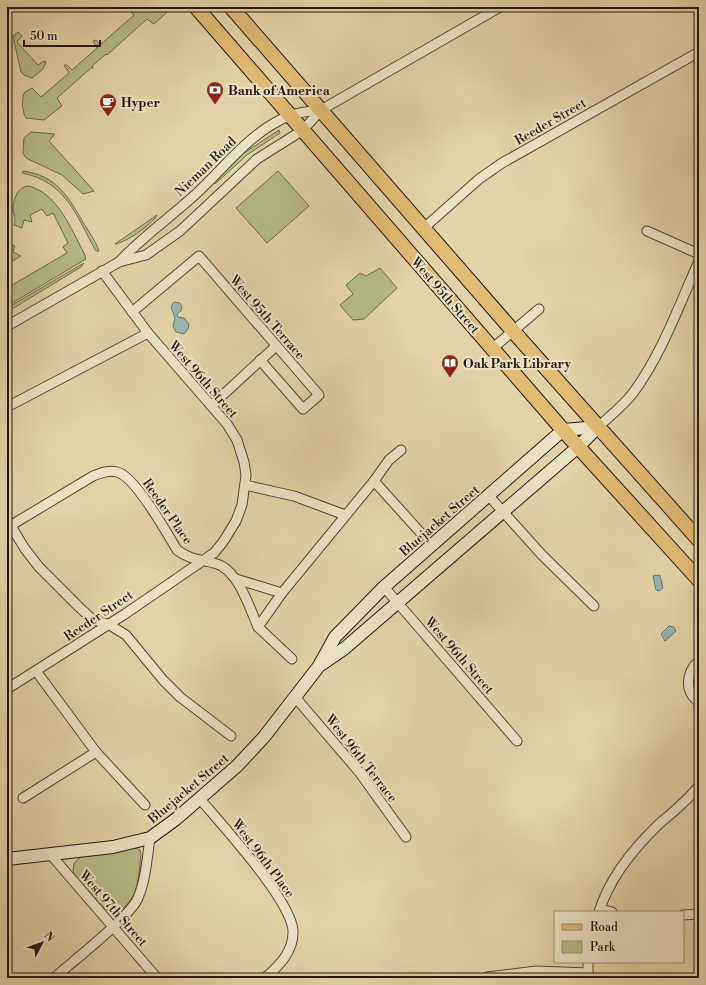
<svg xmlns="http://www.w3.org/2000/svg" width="706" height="985" font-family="'Libre Bodoni',serif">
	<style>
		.green { fill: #b5bc86; stroke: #6d6a4a }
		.water { fill: #99b6b2; stroke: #6b7671 }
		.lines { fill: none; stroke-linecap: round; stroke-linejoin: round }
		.street-casing { stroke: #544635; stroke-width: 11 }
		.secondary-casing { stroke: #25170f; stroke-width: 14 }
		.primary-casing { stroke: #25170f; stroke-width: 16 }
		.street { stroke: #ece3c6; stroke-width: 9 }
		.secondary { stroke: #ece3c6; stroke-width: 12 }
		.primary { stroke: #e1ba74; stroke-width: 14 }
		.labels { text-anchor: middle; stroke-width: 4; stroke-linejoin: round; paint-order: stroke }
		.poi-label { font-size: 13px; font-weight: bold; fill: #25170f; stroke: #ece3c6; text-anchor: start }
		.street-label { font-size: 13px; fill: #25170f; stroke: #ece3c6 }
	</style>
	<rect width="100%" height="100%" fill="#e2d4a7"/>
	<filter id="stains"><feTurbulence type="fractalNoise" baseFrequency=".005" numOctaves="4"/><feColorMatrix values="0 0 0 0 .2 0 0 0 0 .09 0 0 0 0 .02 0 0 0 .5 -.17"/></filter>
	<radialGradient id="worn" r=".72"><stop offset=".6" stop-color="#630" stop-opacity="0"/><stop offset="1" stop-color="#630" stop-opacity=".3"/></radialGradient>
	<g class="green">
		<path d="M131,7L137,12L144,7H173L154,24L147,19L107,55L106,54L92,66L93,68H91L57,98L62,106L44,120L26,118C22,112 21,98 25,92L32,88L41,97L69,73L64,65H67L72,70L97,48L93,41L96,40L100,45L134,15L130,10Z"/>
		<polygon points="18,32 22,36 17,42 38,65 44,61 46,62 43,69 32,78 24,75 21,72 13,36"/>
		<polygon points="279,130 280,133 247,155 215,184 214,182 244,153"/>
		<polygon points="31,132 55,134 49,141 94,191 83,194 62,175 26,158 23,153 24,138"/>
		<path d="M23,171C57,176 68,196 84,224C89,232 96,242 99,251H96C76,216 67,182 22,173Z"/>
		<polygon points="278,171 309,206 267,243 236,208"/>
		<path d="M29,186C58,194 71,229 84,253L86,259L7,306V288L67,253L63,247L68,243L53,213L47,216L42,209L30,215L32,222L24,220L22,228L14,225C16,219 14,216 13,210C13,199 18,186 29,186Z"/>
		<path d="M157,215C153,224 125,243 115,244Z"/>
		<polygon points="11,245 15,246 13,252 21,256 7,264 7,255"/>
		<polygon points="84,263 81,267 7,312 7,308"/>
		<polygon points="380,268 397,288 364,319 353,320 340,305 353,294 346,285 360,273 366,276"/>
		<path d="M136,848L140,850L141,855C138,881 139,903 112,914L103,907L75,876L73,871L74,863L81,857Z"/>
	</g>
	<g class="water">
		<polygon points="175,302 180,303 182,307 181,311 177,314 178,317 184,318 189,324 188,329 184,334 176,332 173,326 175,318 171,307 173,303"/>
		<polygon points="660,575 663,588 659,591 656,590 653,576"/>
		<polygon points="669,626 674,627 676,631 665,641 661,634"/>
	</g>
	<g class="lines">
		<g class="street-casing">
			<g id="street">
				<polyline points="424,228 479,179 502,163 699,52"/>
				<polyline points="647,231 699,254"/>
				<path d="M119,262C143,236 171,217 197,193C226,166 252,130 291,115C300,112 311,111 321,110L500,7"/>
				<polyline points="132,312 199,256 319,395 303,409 260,360"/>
				<polyline points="7,326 119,262 146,255 180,231 257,159 303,130 321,110"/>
				<polyline points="493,348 539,309"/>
				<polyline points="212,405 276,346"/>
				<polyline points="7,407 148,333"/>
				<path d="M598,427C610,416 623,406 633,393C662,354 679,305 699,261"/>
				<polyline points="374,481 420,532"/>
				<polyline points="245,485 294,496 345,515"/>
				<polyline points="488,495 542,555 594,606"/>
				<polyline points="8,521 25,549 39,567 79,607 93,620 108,624 126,635 163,680 180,697 231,736"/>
				<path d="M10,526L93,476C101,473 108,470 117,472C135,476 167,533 177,550C192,561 201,559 217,564C238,570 250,609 258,627L282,593L374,481L389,460L401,450"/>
				<polyline points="236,579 282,593"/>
				<polyline points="384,587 517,741"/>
				<polyline points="258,627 292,659"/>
				<path d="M699,661C686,672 684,692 699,702"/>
				<polyline points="36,671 96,752 145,805"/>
				<polyline points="7,689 125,614 214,553 223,542 236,521 242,505 246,475 244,462 237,440 227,424 148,333 102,271"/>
				<polyline points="295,697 360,773 406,837"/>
				<polyline points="23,798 96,752"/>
				<path d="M200,799C222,825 290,899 293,930C294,951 280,965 265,978"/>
				<polyline points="51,855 157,978"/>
				<polyline points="600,909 612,912"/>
				<path d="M599,912C609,879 634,848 659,824C673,812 687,801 699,786"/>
				<polyline points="683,915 699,914"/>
				<polyline points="487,977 536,971 588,973"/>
				<path d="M54,978C72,962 130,917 138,898C146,879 147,858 150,838"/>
				<polyline points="588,978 588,962"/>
			</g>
		</g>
		<g class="secondary-casing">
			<g id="secondary">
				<polyline points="322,664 345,648 578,447 598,427"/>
				<polyline points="7,859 113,847 150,838 176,819 237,766 264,737 319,666 335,637 384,587 563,430 598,427"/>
			</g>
		</g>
		<g class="primary-casing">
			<g id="primary">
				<polyline points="196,7 563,430 699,580"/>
				<polyline points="231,7 513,331 699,540"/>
			</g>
		</g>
		<use href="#street" class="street"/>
		<use href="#secondary" class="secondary"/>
		<use href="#primary" class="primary"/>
	</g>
	<defs>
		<g id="bank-pin" transform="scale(0.9)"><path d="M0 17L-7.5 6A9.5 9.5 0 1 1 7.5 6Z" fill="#8f2418" stroke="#ece3c6"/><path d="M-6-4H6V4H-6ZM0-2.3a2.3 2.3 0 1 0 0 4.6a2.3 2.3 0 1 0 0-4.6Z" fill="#fff"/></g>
		<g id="cafe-pin" transform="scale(0.9)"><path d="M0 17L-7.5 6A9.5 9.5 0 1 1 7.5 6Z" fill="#8f2418" stroke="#ece3c6"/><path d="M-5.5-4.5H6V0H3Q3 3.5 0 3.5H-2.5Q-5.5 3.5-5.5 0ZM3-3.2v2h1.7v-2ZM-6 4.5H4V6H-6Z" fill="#fff"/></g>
		<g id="library-pin" transform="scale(0.9)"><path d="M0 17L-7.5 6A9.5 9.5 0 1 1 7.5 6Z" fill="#8f2418" stroke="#ece3c6"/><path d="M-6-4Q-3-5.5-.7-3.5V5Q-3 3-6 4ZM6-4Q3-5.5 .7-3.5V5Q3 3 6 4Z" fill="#fff"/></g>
	</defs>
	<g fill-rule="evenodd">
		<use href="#bank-pin" x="215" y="90"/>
		<use href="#cafe-pin" x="108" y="102"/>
		<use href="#library-pin" x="450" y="363"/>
	</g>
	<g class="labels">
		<g class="poi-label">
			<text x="228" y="95">Bank of America</text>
			<text x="121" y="107">Hyper</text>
			<text x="463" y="368">Oak Park Library</text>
		</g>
		<g class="street-label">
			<text transform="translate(550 121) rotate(-30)" y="5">Reeder Street</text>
			<text transform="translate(205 166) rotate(-44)" y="5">Nieman Road</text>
			<text transform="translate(446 295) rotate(49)" y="5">West 95th Street</text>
			<text transform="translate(268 317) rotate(49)" y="5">West 95th Terrace</text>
			<text transform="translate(204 379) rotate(49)" y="5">West 96th Street</text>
			<text transform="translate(168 511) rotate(55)" y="5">Reeder Place</text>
			<text transform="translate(439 520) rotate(-41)" y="5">Bluejacket Street</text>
			<text transform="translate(98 615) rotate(-34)" y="5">Reeder Street</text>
			<text transform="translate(460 655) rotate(49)" y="5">West 96th Street</text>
			<text transform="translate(362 758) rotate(52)" y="5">West 96th Terrace</text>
			<text transform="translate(188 788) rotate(-40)" y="5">Bluejacket Street</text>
			<text transform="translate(264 858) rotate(53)" y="5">West 96th Place</text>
			<text transform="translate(114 908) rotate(49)" y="5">West 97th Street</text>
		</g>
	</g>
	<rect width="706" height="985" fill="none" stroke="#e2d4a7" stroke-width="24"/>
	<rect x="8" y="8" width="690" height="969" fill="none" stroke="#25170f" stroke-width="2"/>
	<rect x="12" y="12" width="682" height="961" fill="none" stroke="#25170f"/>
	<rect x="554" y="911" width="130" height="52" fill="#ece3c6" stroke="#9c917d"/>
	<rect x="562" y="924" width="20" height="6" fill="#e1ba74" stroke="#9c917d"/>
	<text x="590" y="931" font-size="12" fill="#25170f">Road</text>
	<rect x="562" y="941" width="20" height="12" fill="#b5bc86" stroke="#9c917d"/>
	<text x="590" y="951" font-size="12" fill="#25170f">Park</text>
	<g transform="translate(42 943) rotate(49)" stroke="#ece3c6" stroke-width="3" paint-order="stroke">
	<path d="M0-3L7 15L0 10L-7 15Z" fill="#25170f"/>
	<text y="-6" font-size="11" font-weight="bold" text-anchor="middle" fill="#25170f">N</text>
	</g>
	<path d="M24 40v6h76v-6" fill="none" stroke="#25170f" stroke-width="2"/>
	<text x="30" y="40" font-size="12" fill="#25170f" stroke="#ece3c6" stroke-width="3" paint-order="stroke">50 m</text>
	<rect width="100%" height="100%" filter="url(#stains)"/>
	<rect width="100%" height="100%" fill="url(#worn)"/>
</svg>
